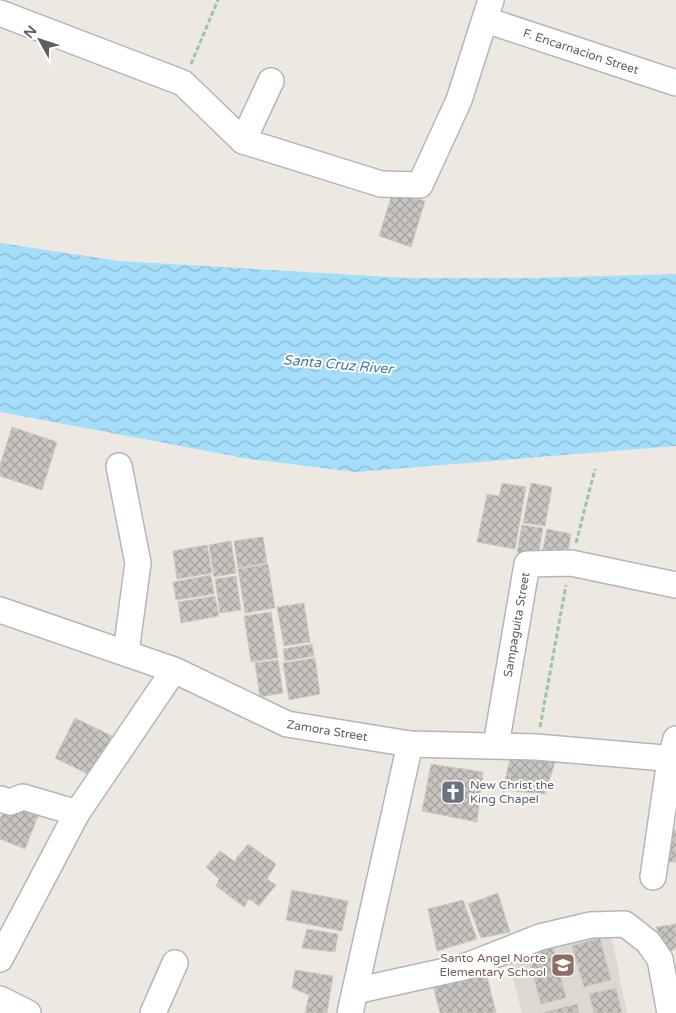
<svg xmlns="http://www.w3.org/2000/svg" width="676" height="1013" font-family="'Varela Round',sans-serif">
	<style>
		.education { fill: #ddd8d1 }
		.water { fill: url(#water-waves) }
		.building { fill: url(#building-cross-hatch); stroke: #d1cac1 }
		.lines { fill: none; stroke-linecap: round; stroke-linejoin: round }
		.minor-casing { stroke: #b3b6b9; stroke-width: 28 }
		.path { stroke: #9ac7a2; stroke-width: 3; stroke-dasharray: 5 2.5; stroke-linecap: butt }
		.minor { stroke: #fff; stroke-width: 25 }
		.labels { text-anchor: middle; stroke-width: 4; stroke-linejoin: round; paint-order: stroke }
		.street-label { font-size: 12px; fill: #5b5f63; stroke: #fff }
		.worship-label { font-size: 12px; fill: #5b616d; stroke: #fff; text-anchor: start }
		.education-label { font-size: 12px; fill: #785e54; stroke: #fff; text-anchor: end }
		.water-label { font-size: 14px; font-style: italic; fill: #407ba3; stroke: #fff }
	</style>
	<defs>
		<pattern id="water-waves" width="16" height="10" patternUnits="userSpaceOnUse" patternTransform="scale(1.25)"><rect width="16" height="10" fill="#a4defb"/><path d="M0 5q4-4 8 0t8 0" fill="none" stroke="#89b7cf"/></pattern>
		<pattern id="building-cross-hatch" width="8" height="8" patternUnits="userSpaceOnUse" patternTransform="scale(1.25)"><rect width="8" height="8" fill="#c8c4bf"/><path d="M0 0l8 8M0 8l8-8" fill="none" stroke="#a5a29f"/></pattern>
	</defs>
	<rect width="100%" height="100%" fill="#ede9e2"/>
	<polygon class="education" points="610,929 627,1013 522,1013 508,959"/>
	<polygon class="water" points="0,243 119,261 408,278 532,278 676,274 676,446 355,472 250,459 0,412"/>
	<g class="building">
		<polygon points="393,191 425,201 411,247 379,236"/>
		<polygon points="12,427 57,442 42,490 0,476 0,465"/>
		<polygon points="502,483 526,487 515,549 477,542 487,494 499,496"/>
		<polygon points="531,483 552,487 545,526 523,523"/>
		<polygon points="522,525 543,528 538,556 517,552"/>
		<polygon points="547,529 571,534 567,558 542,553"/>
		<polygon points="263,537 267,563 238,568 234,541"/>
		<polygon points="231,541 236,573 214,577 209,545"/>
		<polygon points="207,545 212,573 177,579 173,551"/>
		<polygon points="268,564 275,608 245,613 238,569"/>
		<polygon points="211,575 214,594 176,600 173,582"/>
		<polygon points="236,576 241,610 220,613 215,579"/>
		<polygon points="215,596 219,616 181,623 178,602"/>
		<polygon points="304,603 310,642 284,646 277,607"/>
		<polygon points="271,612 278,658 251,662 244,616"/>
		<polygon points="312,644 314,656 285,661 283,649"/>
		<polygon points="315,658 320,694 289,700 283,663"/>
		<polygon points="278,660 283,693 260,697 255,663"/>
		<polygon points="75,718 112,736 92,776 55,758"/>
		<polygon points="512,749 558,753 545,794 503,790"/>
		<polygon points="431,764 483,772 477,822 422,811"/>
		<polygon points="6,804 38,816 25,849 0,839 0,819"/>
		<polygon points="665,829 676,830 676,862 660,862"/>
		<polygon points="248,844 276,864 267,879 276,885 259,906 249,899 244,907 216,886 219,879 206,867 220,851 234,861"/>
		<polygon points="292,890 348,901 342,931 286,920"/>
		<polygon points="498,893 510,932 481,938 468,904"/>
		<polygon points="463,900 477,939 437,951 428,909"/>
		<polygon points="676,924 676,949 667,952 656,927"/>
		<polygon points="307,929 338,934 335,952 302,948"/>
		<polygon points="600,938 611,980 584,987 572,946"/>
		<polygon points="553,947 566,998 541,1004 527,953"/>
		<polygon points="484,964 496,1013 440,1013 431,978"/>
		<polygon points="295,970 333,976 327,1013 305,1013 309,995 292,988"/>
		<polygon points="616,988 622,1013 594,1013 589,994"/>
		<polygon points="577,1004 579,1013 542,1013"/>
	</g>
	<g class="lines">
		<g class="minor-casing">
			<g id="minor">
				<polyline points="0,13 183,83 243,141 381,184 420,185 459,100 491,0"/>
				<path id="s1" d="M486,20L676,83"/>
				<polyline points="243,141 271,81"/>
				<polyline points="119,466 138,563 126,652"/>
				<path id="s2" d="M0,610L174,670L287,724L410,744L536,747L676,759"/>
				<path id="s3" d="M496,745L527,564L571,563L676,585"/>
				<polyline points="0,799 10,802 23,797 77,813"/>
				<polyline points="653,877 670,760 676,739"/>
				<polyline points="0,959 77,813 174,670"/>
				<polyline points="355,991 464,967 540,937 591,925 625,924 648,942 660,959 670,1013"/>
				<polyline points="0,999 28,1013"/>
				<polyline points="153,1013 175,963"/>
				<polyline points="350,1013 410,744"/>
			</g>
		</g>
		<g class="path">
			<polyline points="191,64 218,0"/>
			<polyline points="576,543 595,469"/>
			<polyline points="540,727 566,585"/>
		</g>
		<use href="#minor" class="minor"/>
	</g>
	<defs>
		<g id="church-square" transform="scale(1.25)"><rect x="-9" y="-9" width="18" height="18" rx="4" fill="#6b7280" stroke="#fff"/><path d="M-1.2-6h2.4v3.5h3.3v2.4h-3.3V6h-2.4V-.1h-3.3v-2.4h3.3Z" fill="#fff"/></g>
		<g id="school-square" transform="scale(1.25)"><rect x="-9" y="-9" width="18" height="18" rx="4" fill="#8d6e63" stroke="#fff"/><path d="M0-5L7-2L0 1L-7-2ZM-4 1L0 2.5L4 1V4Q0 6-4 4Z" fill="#fff"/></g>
	</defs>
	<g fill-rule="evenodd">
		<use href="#church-square" x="453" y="792"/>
		<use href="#school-square" x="563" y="965"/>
	</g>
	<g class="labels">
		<g class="street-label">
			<text dy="4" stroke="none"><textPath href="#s1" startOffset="100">F. Encarnacion Street</textPath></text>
			<text dy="4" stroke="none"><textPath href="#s3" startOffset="122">Sampaguita Street</textPath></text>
			<text dy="4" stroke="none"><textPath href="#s2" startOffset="350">Zamora Street</textPath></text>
		</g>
		<g class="worship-label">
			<text x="470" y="789">New Christ the<tspan x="470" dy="14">King Chapel</tspan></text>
		</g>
		<g class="education-label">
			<text x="546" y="962">Santo Angel Norte<tspan x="546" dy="14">Elementary School</tspan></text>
		</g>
		<g class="water-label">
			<text transform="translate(338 364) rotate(5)" y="5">Santa Cruz River</text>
		</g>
	</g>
	<g transform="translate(40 40) rotate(310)" stroke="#ffffff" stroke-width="4" paint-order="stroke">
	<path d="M0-4L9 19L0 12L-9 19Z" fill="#5b5f63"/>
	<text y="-8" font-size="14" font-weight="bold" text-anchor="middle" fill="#5b5f63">N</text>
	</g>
</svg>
